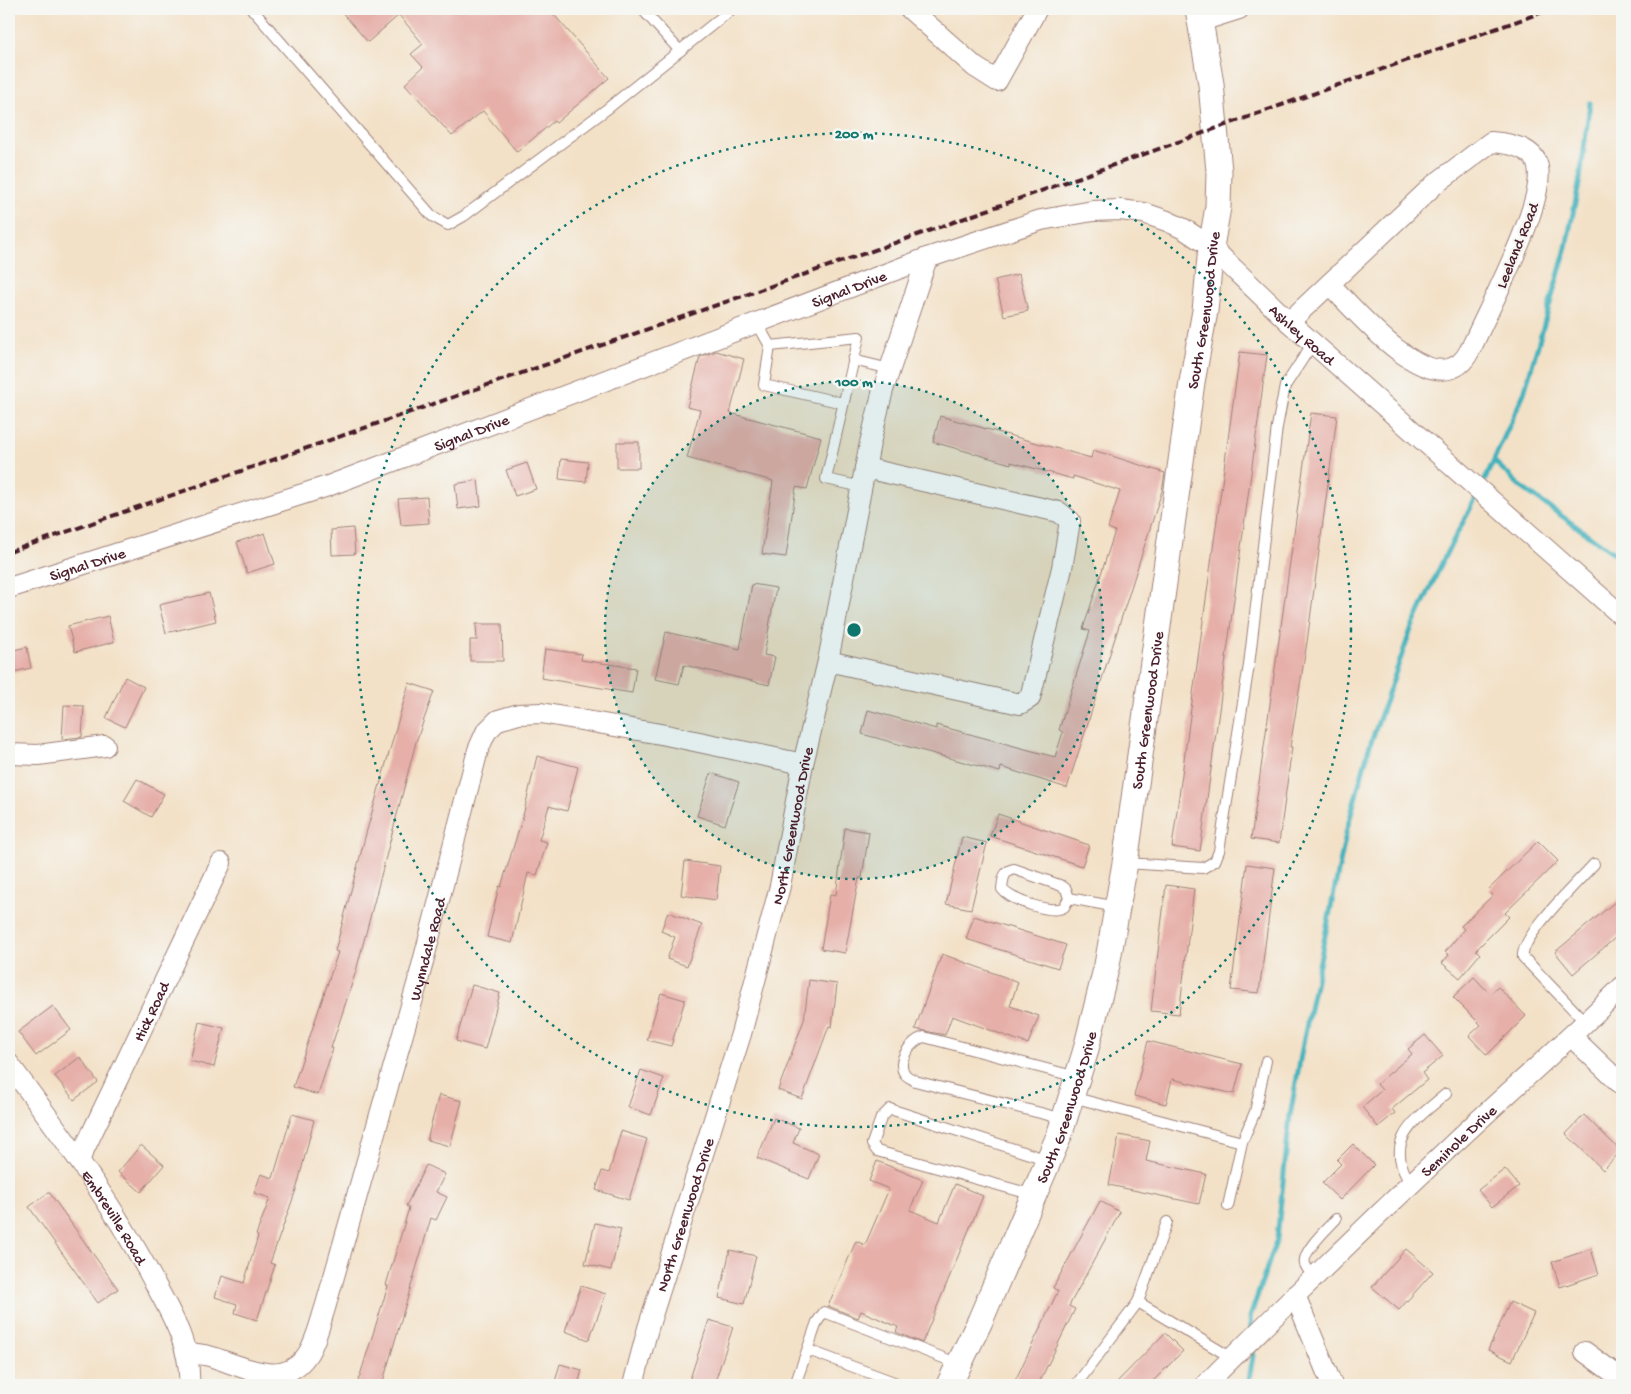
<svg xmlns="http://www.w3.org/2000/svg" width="1631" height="1394" font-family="'Gochi Hand',sans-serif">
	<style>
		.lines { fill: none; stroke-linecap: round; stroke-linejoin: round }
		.stream { stroke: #43b2bd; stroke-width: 5 }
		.building { fill: #e6afa8 }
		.service-casing { stroke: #9e8079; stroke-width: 12 }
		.minor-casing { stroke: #9e8079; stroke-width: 22 }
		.tertiary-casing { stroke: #9e8079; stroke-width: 27 }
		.service { stroke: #fff; stroke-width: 10 }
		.minor { stroke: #fff; stroke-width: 20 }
		.tertiary { stroke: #fff; stroke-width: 25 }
		.rail { stroke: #4a1f2b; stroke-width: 4; stroke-dasharray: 8 4; stroke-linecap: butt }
		.ring { fill: none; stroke: #0f766e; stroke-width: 2.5; stroke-dasharray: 2.5 5 }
		.labels { text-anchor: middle; stroke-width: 5; stroke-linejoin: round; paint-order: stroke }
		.street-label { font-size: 16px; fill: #4a1f2b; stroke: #f6f6f2 }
		.centre { fill: #0f766e; stroke: #f6f6f2; stroke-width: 2.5 }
		.ring-label { font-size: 15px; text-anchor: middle; font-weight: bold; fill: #0f766e; stroke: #f6f6f2; stroke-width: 5; stroke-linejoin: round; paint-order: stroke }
	</style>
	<rect width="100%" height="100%" fill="#f6f6f2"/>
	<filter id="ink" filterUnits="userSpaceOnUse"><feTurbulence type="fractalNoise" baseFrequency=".02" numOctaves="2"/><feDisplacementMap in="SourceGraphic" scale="10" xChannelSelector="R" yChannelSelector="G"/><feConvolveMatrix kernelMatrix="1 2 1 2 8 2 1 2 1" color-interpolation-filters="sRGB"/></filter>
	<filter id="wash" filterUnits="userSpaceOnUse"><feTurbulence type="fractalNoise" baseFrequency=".0096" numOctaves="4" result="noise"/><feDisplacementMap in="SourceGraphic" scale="20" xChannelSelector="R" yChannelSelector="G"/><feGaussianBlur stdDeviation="1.12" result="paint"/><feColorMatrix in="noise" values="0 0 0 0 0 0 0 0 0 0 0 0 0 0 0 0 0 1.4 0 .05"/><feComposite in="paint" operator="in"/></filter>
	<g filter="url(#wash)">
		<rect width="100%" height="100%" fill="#f3e1c7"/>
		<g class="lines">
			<g class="stream">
				<polyline points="1494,461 1521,487 1622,559"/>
				<polyline points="1482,486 1524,393 1565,252 1580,179 1590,103"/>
				<polyline points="1251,1331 1250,1317 1277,1239 1290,1116 1304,1038 1347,829 1369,748 1410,632 1446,554 1477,496"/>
				<polyline points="1248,1385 1253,1356 1253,1347"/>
			</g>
		</g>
		<g id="blocks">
			<g class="building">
				<polygon points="339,9 549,9 609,78 556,123 554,121 517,152 483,111 452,136 405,84 423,67 411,54 423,44 399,15 368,42"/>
				<polygon points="1019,274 1028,311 1004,316 995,280"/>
				<polygon points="716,351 744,359 730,413 821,437 807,489 796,487 786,557 762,554 773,481 687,458 700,410 687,407 700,357"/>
				<polygon points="1240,352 1267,355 1200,851 1172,847"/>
				<polygon points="1311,413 1337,416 1307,642 1290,747 1292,747 1279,843 1251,839"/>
				<polygon points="940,416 1091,458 1093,450 1165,473 1162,491 1067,788 1001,767 1000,772 862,734 868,710 936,729 936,725 1055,757 1063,732 1059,730 1090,631 1083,629 1115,531 1108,528 1120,491 1073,476 1073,479 1011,462 1011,464 933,442"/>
				<rect x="617" y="442" width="22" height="26"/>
				<polygon points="561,459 588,462 586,482 559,479"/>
				<polygon points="527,463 536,489 515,496 506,470"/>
				<polygon points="478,480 481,506 458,509 455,484"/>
				<polygon points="427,497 429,523 401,525 398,499"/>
				<polygon points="353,528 355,554 332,555 331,530"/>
				<polygon points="265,533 275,564 247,573 237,542"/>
				<polygon points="752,584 776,588 764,655 775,657 769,685 684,665 679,684 655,679 666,632 740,649"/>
				<polygon points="209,593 216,621 166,633 159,605"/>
				<polygon points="108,616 114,642 75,652 68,626"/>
				<polygon points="476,624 502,624 503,661 470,661 470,640 477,640"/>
				<polygon points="27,647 31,668 9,673 9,651"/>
				<polygon points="545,649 582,654 581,660 636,668 632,693 541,678"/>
				<polygon points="125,677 144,687 125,727 106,718"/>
				<polygon points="409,683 434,691 416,742 356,971 331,1048 333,1048 318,1095 293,1087 338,952 335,951 367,830"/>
				<polygon points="64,705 84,706 82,737 62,739"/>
				<polygon points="537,756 578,767 567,811 549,806 539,840 547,842 537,875 528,873 512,943 487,937 499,886 501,887 523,816"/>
				<polygon points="711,773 739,782 725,825 697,816"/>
				<polygon points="137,779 164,794 151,817 124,801"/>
				<polygon points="998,814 1089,845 1082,866 990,836"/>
				<polygon points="845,828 869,832 862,878 859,878 845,953 821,949 830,894 836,895"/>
				<polygon points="962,837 987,843 971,909 946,904"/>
				<polygon points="1538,841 1558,861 1505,913 1509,917 1476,950 1480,954 1460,978 1442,963 1449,955 1445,952 1464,929 1461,926 1493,895 1488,890"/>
				<polygon points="685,861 720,866 716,900 681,895"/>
				<polygon points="1247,864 1275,868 1259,993 1231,990"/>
				<polygon points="1166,885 1194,889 1179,1014 1151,1011"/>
				<polygon points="1622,896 1622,932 1573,974 1555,952"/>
				<polygon points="668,912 702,925 687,966 667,959 675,937 661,931"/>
				<polygon points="974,916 1066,945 1058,968 966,939"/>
				<polygon points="942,954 1018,982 1010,1006 1039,1016 1028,1044 952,1016 945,1035 915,1029"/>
				<polygon points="1474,977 1490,994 1498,987 1526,1016 1487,1055 1469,1036 1481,1025 1453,997"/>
				<polygon points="809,980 837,984 832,1027 829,1026 802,1099 778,1090 804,1020"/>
				<polygon points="472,985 500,993 485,1049 456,1041"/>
				<polygon points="661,993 685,1000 671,1046 647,1040"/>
				<polygon points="53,1006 71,1030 36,1056 18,1032"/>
				<polygon points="199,1022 224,1028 214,1067 190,1061"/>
				<polygon points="1425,1035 1443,1056 1422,1073 1427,1080 1392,1109 1395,1113 1378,1127 1362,1107 1382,1090 1377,1084 1412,1054 1408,1049"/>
				<polygon points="1148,1041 1242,1064 1234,1094 1172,1079 1166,1104 1134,1096"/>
				<polygon points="80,1057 98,1082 74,1100 55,1076"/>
				<polygon points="641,1070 664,1078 651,1115 628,1107"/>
				<polygon points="439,1095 462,1101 450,1146 427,1140"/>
				<polygon points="292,1114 314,1120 297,1187 270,1263 275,1265 257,1320 235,1313 237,1304 215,1297 222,1276 244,1283 258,1236 256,1235 270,1198 254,1193 261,1174 273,1178"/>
				<polygon points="1584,1115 1621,1151 1603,1170 1566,1134"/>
				<polygon points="774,1118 799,1128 793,1143 819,1154 809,1179 757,1158"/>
				<polygon points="621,1131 647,1139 629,1200 596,1190 602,1171 609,1173"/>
				<polygon points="1119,1135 1150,1141 1146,1161 1206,1174 1199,1204 1109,1185"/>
				<polygon points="1353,1144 1374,1165 1340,1200 1322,1183 1341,1164 1337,1160"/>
				<polygon points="141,1145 164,1165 141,1192 118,1172"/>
				<polygon points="877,1161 923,1180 910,1210 939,1222 955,1184 983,1196 922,1343 896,1332 898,1327 861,1311 858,1318 828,1306 856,1241 865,1245 889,1189 869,1181"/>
				<polygon points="426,1165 445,1174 436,1192 447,1197 436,1220 431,1218 382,1385 357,1385 388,1286 386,1285 409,1208 406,1206"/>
				<polygon points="1505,1169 1519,1186 1492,1207 1478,1190"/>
				<polygon points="49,1192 118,1289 98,1303 29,1207"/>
				<polygon points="1100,1201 1120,1212 1069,1306 1075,1309 1038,1385 1013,1385 1058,1291 1053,1288"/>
				<polygon points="595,1223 621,1229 611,1270 585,1264"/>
				<polygon points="1406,1249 1433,1272 1399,1310 1372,1287"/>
				<polygon points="1591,1249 1599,1274 1560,1287 1552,1262"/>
				<polygon points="730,1250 756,1256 744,1304 719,1298"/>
				<polygon points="581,1286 606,1294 589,1340 565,1331"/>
				<polygon points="1510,1302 1534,1313 1512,1361 1488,1350"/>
				<polygon points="709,1320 733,1327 714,1385 688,1385"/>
				<polygon points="1165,1333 1183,1351 1149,1385 1114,1385"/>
				<polygon points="560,1364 582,1370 578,1385 554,1385"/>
			</g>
		</g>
	</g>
	<g filter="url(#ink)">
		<use href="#blocks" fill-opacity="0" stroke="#9e8079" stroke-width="1"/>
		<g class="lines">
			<g class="service-casing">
				<g id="service">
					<polyline points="252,9 432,216 448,225 464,216 607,109 732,9"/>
					<polyline points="642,9 680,51"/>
					<polyline points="757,323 770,346 764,385 843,403"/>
					<polyline points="770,346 859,337 826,479 862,487"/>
					<polyline points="853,360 890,369"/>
					<polyline points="1126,863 1203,868 1215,861 1219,851 1249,665 1277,427 1285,386 1313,343"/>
					<path d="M1069,898L1064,907C1053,915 1010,900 1002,889C1003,880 1003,871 1014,869L1062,886L1066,889L1069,898L1117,907"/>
					<path d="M1586,1023L1523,957C1520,937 1579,881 1594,864"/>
					<polyline points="1072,1097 1242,1142"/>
					<path d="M1064,1119L915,1081C913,1079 907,1077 905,1074C895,1061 912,1040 924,1037L1077,1077"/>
					<path d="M1411,1184C1382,1141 1414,1121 1446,1094"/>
					<polyline points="1034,1195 877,1151 872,1144 881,1118 890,1109 1048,1160"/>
					<polyline points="1228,1206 1242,1142 1255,1112 1266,1061"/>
					<polyline points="1167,1222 1138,1302 1232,1358"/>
					<path d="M1314,1277C1311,1273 1306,1268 1305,1264C1301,1252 1329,1227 1336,1219"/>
					<polyline points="808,1350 902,1385"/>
					<polyline points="795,1385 817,1322 824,1312 959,1364"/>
					<polyline points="1076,1385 1138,1302"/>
				</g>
			</g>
			<g class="minor-casing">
				<g id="minor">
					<polyline points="910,9 975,67 997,81 1037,9"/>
					<polyline points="1201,21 1239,9"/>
					<path d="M1289,322L1434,185L1491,142C1507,143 1534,147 1538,167C1546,201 1490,306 1474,342C1469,352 1464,364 1452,368C1414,382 1354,308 1329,284"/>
					<path id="s1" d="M9,588L328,486L927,258L1041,220L1093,211L1120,210L1144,213L1167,221L1184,229L1211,247L1289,322L1622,616"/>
					<polyline points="828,661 1020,704 1030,698 1062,568 1070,521 1059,512 865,468"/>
					<polyline points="9,754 38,755 105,746"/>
					<polyline points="1572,1037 1622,1085"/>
					<path id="s2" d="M9,1064C61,1134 113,1204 154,1282C171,1313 192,1349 189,1385"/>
					<path id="s3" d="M79,1160L221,863"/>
					<polyline points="1295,1295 1332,1385"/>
					<polyline points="1585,1352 1622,1379"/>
					<path id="s4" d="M186,1353C194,1354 202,1354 209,1356C241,1365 283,1391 307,1355C316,1342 320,1323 325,1308L418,981L478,750L486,732L498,720L519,714L541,713L666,735L803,764"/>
					<path id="s5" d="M633,1385L648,1328L741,1034L780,886L803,764L828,661L870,443L883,390L927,258"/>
					<path id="s6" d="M1205,1385C1286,1304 1367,1225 1450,1147C1507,1093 1567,1042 1622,987"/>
				</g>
			</g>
			<g class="tertiary-casing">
				<g id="tertiary">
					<path id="s7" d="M949,1385L980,1321L1059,1136L1085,1053L1107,965L1125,863L1192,382L1205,311L1211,247L1218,207L1219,171L1211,84L1198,9"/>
				</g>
			</g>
			<use href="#service" class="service"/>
			<use href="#minor" class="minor"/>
			<use href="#tertiary" class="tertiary"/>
			<polyline class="rail" points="9,552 906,239 1551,9"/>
		</g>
	</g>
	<circle cx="854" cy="630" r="249" fill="#0f766e" fill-opacity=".12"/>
	<g class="ring">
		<circle cx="854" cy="630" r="249"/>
		<circle cx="854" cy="630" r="497"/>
	</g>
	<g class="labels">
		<g class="street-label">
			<text transform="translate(1516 245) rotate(-68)" y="6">Leeland Road</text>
			<text dy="6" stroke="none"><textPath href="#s1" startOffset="892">Signal Drive</textPath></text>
			<text dy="6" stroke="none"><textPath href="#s7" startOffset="1112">South Greenwood Drive</textPath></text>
			<text dy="6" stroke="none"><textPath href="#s1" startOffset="1402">Ashley Road</textPath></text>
			<text dy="6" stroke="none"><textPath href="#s1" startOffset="488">Signal Drive</textPath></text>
			<text dy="6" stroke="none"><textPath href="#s1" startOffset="82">Signal Drive</textPath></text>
			<text dy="6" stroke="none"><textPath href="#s7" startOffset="708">South Greenwood Drive</textPath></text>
			<text dy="6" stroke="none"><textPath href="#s5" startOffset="582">North Greenwood Drive</textPath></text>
			<text dy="6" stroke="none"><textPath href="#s4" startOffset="554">Wynndale Road</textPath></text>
			<text dy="6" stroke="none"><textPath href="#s3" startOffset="165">Hick Road</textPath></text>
			<text dy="6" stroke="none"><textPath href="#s7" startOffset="302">South Greenwood Drive</textPath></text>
			<text dy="6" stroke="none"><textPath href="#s6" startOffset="352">Seminole Drive</textPath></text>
			<text dy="6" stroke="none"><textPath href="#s5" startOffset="178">North Greenwood Drive</textPath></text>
			<text dy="6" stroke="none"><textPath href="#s2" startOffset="186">Embreville Road</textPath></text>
		</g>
	</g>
	<circle cx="854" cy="630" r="8" class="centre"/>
	<g class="ring-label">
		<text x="854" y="138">200 m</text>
		<text x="854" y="386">100 m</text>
	</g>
	<rect width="1631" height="1394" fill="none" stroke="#f6f6f2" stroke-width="30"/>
</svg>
